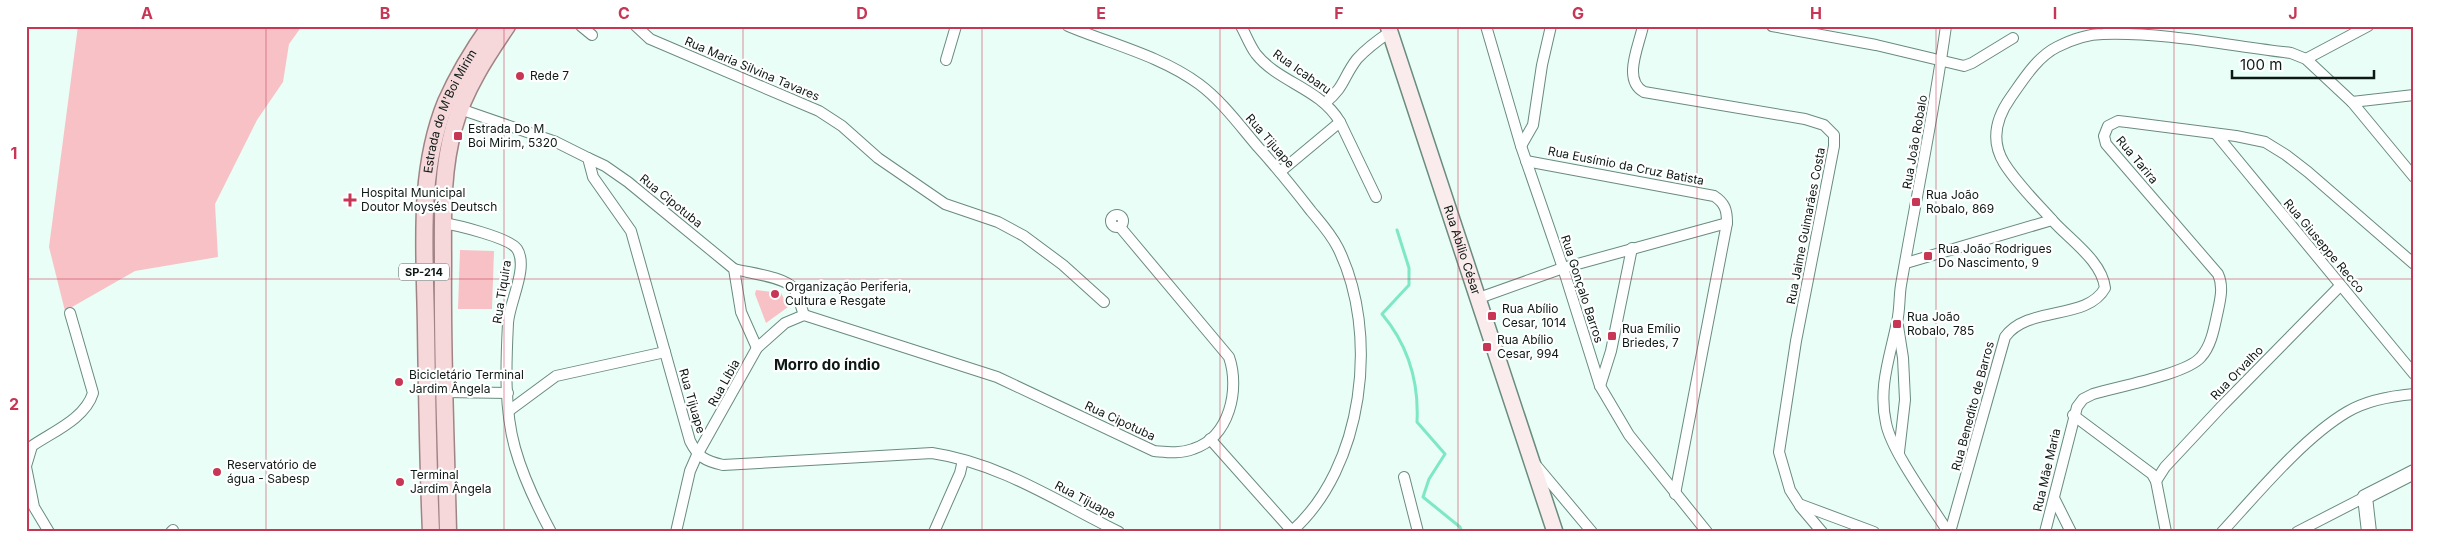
<svg xmlns="http://www.w3.org/2000/svg" width="2440" height="558" font-family="Inter,sans-serif">
	<style>
		.green { fill: #f7c1c5 }
		.lines { fill: none; stroke-linecap: round; stroke-linejoin: round }
		.stream { stroke: #7ee8c6; stroke-width: 3 }
		.minor-casing { stroke: #6a8b7f; stroke-width: 12 }
		.tertiary-casing { stroke: #6a8b7f; stroke-width: 16 }
		.secondary-casing { stroke: #6a8b7f; stroke-width: 18 }
		.primary-casing { stroke: #a08485; stroke-width: 19 }
		.minor { stroke: #fff; stroke-width: 10 }
		.tertiary { stroke: #fff; stroke-width: 14 }
		.secondary { stroke: #faeced; stroke-width: 15 }
		.primary { stroke: #f6d8da; stroke-width: 16 }
		.grid { fill: none; stroke: #c73755; stroke-width: 1; stroke-opacity: 0.55 }
		.poi-dot { fill: #c73755; stroke: #fff; stroke-width: 2 }
		.labels { text-anchor: middle; stroke-width: 4.5; stroke-linejoin: round; paint-order: stroke }
		.shield { fill: #fff; stroke: #555e5b; stroke-width: 1 }
		.shield-label { font-size: 11px; font-weight: bold; fill: #0c1915 }
		.street-label { font-size: 12px; fill: #0c1915; stroke: #fff }
		.poi-label { font-size: 12px; fill: #0c1915; stroke: #fff; text-anchor: start }
		.quarter-label { font-size: 15px; font-weight: bold; fill: #0c1915; stroke: #fff }
		.neatline { fill: none; stroke: #c73755; stroke-width: 2 }
		.grid-label { font-size: 16px; text-anchor: middle; font-weight: bold; fill: #c73755 }
	</style>
	<rect width="100%" height="100%" fill="#e9fef6"/>
	<g class="green">
		<polygon points="78,26 302,26 289,44 283,82 257,120 215,204 218,257 135,271 65,311 49,247"/>
		<polygon points="460,250 494,251 492,309 458,309"/>
		<polygon points="756,290 781,293 788,307 766,323 755,294"/>
	</g>
	<g class="lines">
		<path class="stream" d="M1397,230L1409,268V285L1382,314C1408,345 1419,382 1417,422L1445,454L1429,479L1423,497L1460,527L1462,532"/>
		<g class="minor-casing">
			<g id="minor">
				<polyline points="581,26 592,35"/>
				<polyline points="636,26 650,39 819,111 842,126 878,158 945,204 998,222 1024,236 1063,265 1104,302"/>
				<path d="M1068,26C1111,44 1161,56 1199,84C1222,101 1240,126 1258,147C1277,168 1294,189 1311,211C1321,223 1331,234 1338,248C1380,333 1364,468 1291,532"/>
				<path d="M1241,26C1246,35 1250,46 1256,54C1279,83 1320,88 1340,122L1280,172"/>
				<polyline points="1486,26 1521,146 1563,268 1600,386 1629,435 1707,532"/>
				<path d="M1643,26C1639,46 1622,80 1644,92L1805,119L1824,125L1834,135V146L1796,341L1779,452L1790,490L1799,504L1874,532"/>
				<polyline points="1772,26 1876,45 1964,66 1972,63 2013,38"/>
				<path d="M1946,26C1934,113 1916,198 1901,285C1899,297 1900,310 1897,322C1890,357 1878,387 1886,423C1891,451 1932,506 1948,532"/>
				<polyline points="2306,59 2368,26"/>
				<polyline points="946,60 956,26"/>
				<polyline points="2352,102 2414,95"/>
				<path d="M1325,103C1345,87 1343,77 1357,59C1367,48 1378,40 1390,32"/>
				<path d="M460,109L556,142L588,158L593,177L631,231L690,441C698,457 705,461 723,465L932,453C1000,463 1058,502 1119,532"/>
				<polyline points="1340,122 1376,197"/>
				<polyline points="2216,134 2414,374"/>
				<polyline points="1521,146 1533,125 1542,65 1551,26"/>
				<polyline points="588,158 605,166 628,182 734,269 741,312 757,348"/>
				<path d="M1526,161L1714,196C1725,203 1727,210 1727,223L1675,494"/>
				<circle cx="1117" cy="221" r="6"/>
				<path d="M443,223C457,225 510,238 517,249C529,267 509,303 508,323C506,363 504,409 515,448C523,477 537,506 551,532"/>
				<polyline points="1906,263 2052,220"/>
				<path d="M734,269C749,273 786,277 794,289C799,297 801,307 804,315"/>
				<polyline points="1479,298 1563,268 1727,223"/>
				<polyline points="1898,326 1903,358 1905,400 1899,452"/>
				<polyline points="1600,386 1611,351 1632,248"/>
				<polyline points="445,392 508,393"/>
				<polyline points="510,410 556,376 665,352"/>
				<polyline points="2073,415 2152,474 2156,481 2166,532"/>
				<polyline points="1210,439 1292,531"/>
				<polyline points="1535,464 1592,532"/>
				<path d="M26,466L32,446C52,432 85,419 93,393L70,313"/>
				<polyline points="26,467 34,507 49,532"/>
				<polyline points="1404,477 1418,532"/>
				<polyline points="2156,481 2165,467 2222,406 2340,286"/>
				<polyline points="2054,498 2071,532"/>
				<polyline points="1800,506 1822,532"/>
				<polyline points="171,532 173,530"/>
				<path d="M676,532L690,471L697,455L757,348L785,323L804,315L997,377L1154,451C1167,452 1180,454 1193,449C1230,437 1240,389 1229,357L1120,227"/>
				<polyline points="934,532 960,473 963,460"/>
				<path d="M1950,532L2005,337C2028,305 2087,321 2105,288C2102,261 2070,240 2053,221C2037,203 2017,184 2004,163C1990,140 1996,118 2011,97C2023,80 2037,57 2057,47C2071,40 2087,34 2103,34C2166,32 2230,46 2291,53L2306,59L2352,102L2414,177"/>
				<path d="M2045,532L2077,407L2083,399L2093,394C2116,387 2187,374 2201,357C2211,346 2214,329 2217,315C2220,301 2224,287 2218,274L2106,144L2104,136L2108,126L2118,121L2127,122L2236,136L2265,142L2286,155L2308,172L2414,264"/>
				<path d="M2222,532C2257,494 2303,438 2347,412C2367,400 2391,396 2414,394"/>
				<polyline points="2297,532 2365,497"/>
			</g>
		</g>
		<g class="tertiary-casing">
			<polyline id="tertiary" points="2369,532 2365,497 2414,472"/>
		</g>
		<g class="secondary-casing">
			<g id="secondary">
				<path id="s1" d="M1388,26L1555,532"/>
			</g>
		</g>
		<g class="primary-casing">
			<g id="primary">
				<path id="s2" d="M431,532C428,463 427,395 426,327C425,252 417,173 446,102C458,75 473,50 490,26"/>
				<path d="M448,532C446,443 442,355 443,266C443,220 441,172 454,127C464,90 486,57 507,26"/>
			</g>
		</g>
		<use href="#minor" class="minor"/>
		<use href="#tertiary" class="tertiary"/>
		<use href="#secondary" class="secondary"/>
		<use href="#primary" class="primary"/>
	</g>
	<path class="grid" d="M266,26V532M504,26V532M743,26V532M982,26V532M1220,26V532M1458,26V532M1697,26V532M1936,26V532M2174,26V532M26,279H2414"/>
	<g class="poi-dot">
		<circle cx="520" cy="76" r="5"/>
		<rect x="453" y="131" width="10" height="10" rx="2.5"/>
		<path d="M347.5 192.5h5v5h5v5h-5v5h-5v-5h-5v-5h5z"/>
		<rect x="1911" y="197" width="10" height="10" rx="2.5"/>
		<rect x="1923" y="251" width="10" height="10" rx="2.5"/>
		<circle cx="775" cy="294" r="5"/>
		<rect x="1487" y="311" width="10" height="10" rx="2.5"/>
		<rect x="1892" y="319" width="10" height="10" rx="2.5"/>
		<rect x="1607" y="331" width="10" height="10" rx="2.5"/>
		<rect x="1482" y="342" width="10" height="10" rx="2.5"/>
		<circle cx="399" cy="382" r="5"/>
		<circle cx="217" cy="472" r="5"/>
		<circle cx="400" cy="482" r="5"/>
	</g>
	<g class="labels">
		<rect class="shield" x="399" y="263.5" width="50" height="17" rx="4"/>
		<g class="shield-label">
			<text x="424" y="276">SP-214</text>
		</g>
		<g class="street-label">
			<text transform="translate(752 69) rotate(23)" y="4">Rua Maria Silvina Tavares</text>
			<text transform="translate(1302 72) rotate(35)" y="4">Rua Icabaru</text>
			<text dy="4" stroke="none"><textPath href="#s2" startOffset="425">Estrada do M'Boi Mirim</textPath></text>
			<text transform="translate(1270 141) rotate(49)" y="4">Rua Tijuape</text>
			<text transform="translate(1915 142) rotate(-80)" y="4">Rua João Robalo</text>
			<text transform="translate(2137 160) rotate(50)" y="4">Rua Tarira</text>
			<text transform="translate(1626 166) rotate(11)" y="4">Rua Eusímio da Cruz Batista</text>
			<text transform="translate(671 201) rotate(39)" y="4">Rua Cipotuba</text>
			<text transform="translate(1806 226) rotate(-79)" y="4">Rua Jaime Guimarães Costa</text>
			<text transform="translate(2324 246) rotate(50)" y="4">Rua Giuseppe Recco</text>
			<text dy="4" stroke="none"><textPath href="#s1" startOffset="236">Rua Abílio César</textPath></text>
			<text transform="translate(1582 289) rotate(72)" y="4">Rua Gonçalo Barros</text>
			<text transform="translate(502 292) rotate(-81)" y="4">Rua Tiquira</text>
			<text transform="translate(2237 373) rotate(-46)" y="4">Rua Orvalho</text>
			<text transform="translate(724 383) rotate(-61)" y="4">Rua Líbia</text>
			<text transform="translate(692 401) rotate(74)" y="4">Rua Tijuape</text>
			<text transform="translate(1973 406) rotate(-75)" y="4">Rua Benedito de Barros</text>
			<text transform="translate(1120 421) rotate(25)" y="4">Rua Cipotuba</text>
			<text transform="translate(2047 470) rotate(-77)" y="4">Rua Mãe Maria</text>
			<text transform="translate(1085 500) rotate(28)" y="4">Rua Tijuape</text>
		</g>
		<g class="poi-label">
			<text x="530" y="80">Rede 7</text>
			<text x="468" y="133">Estrada Do M<tspan x="468" dy="14">Boi Mirim, 5320</tspan></text>
			<text x="361" y="197">Hospital Municipal<tspan x="361" dy="14">Doutor Moysés Deutsch</tspan></text>
			<text x="1926" y="199">Rua João<tspan x="1926" dy="14">Robalo, 869</tspan></text>
			<text x="1938" y="253">Rua João Rodrigues<tspan x="1938" dy="14">Do Nascimento, 9</tspan></text>
			<text x="785" y="291">Organização Periferia,<tspan x="785" dy="14">Cultura e Resgate</tspan></text>
			<text x="1502" y="313">Rua Abílio<tspan x="1502" dy="14">Cesar, 1014</tspan></text>
			<text x="1907" y="321">Rua João<tspan x="1907" dy="14">Robalo, 785</tspan></text>
			<text x="1622" y="333">Rua Emílio<tspan x="1622" dy="14">Briedes, 7</tspan></text>
			<text x="1497" y="344">Rua Abílio<tspan x="1497" dy="14">Cesar, 994</tspan></text>
			<text x="409" y="379">Bicicletário Terminal<tspan x="409" dy="14">Jardim Ângela</tspan></text>
			<text x="227" y="469">Reservatório de<tspan x="227" dy="14">água - Sabesp</tspan></text>
			<text x="410" y="479">Terminal<tspan x="410" dy="14">Jardim Ângela</tspan></text>
		</g>
		<g class="quarter-label">
			<text x="827" y="370">Morro do índio</text>
		</g>
	</g>
	<rect width="2440" height="558" fill="none" stroke="#ffffff" stroke-width="55"/>
	<path d="M2232 70v8h142v-8" fill="none" stroke="#0c1915" stroke-width="2.5"/>
	<text x="2240" y="70" font-size="15" fill="#0c1915" stroke="#ffffff" stroke-width="4" paint-order="stroke">100 m</text>
	<rect x="28" y="28" width="2384" height="502" class="neatline"/>
	<g class="grid-label">
		<text x="147" y="19">A</text>
		<text x="385" y="19">B</text>
		<text x="624" y="19">C</text>
		<text x="862" y="19">D</text>
		<text x="1101" y="19">E</text>
		<text x="1339" y="19">F</text>
		<text x="1578" y="19">G</text>
		<text x="1816" y="19">H</text>
		<text x="2055" y="19">I</text>
		<text x="2293" y="19">J</text>
		<text x="14" y="159">1</text>
		<text x="14" y="410">2</text>
	</g>
</svg>
